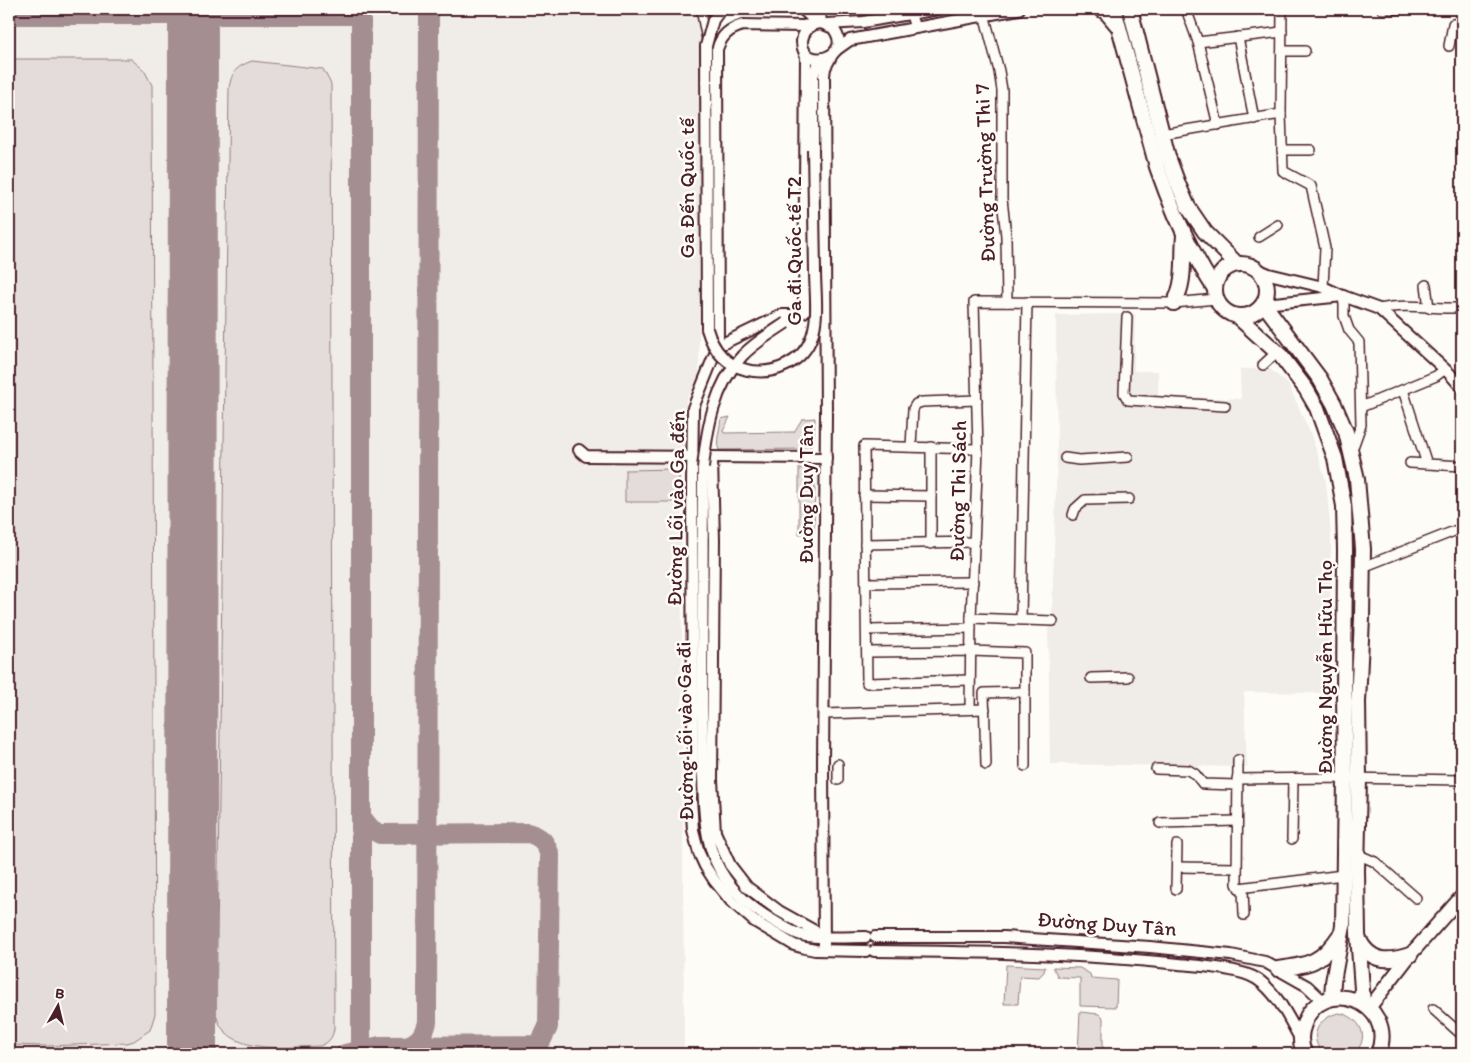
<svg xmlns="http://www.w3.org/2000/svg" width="1471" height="1063" font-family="Itim,sans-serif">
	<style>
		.built { fill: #f0ece8 }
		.green { fill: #e3dcda; stroke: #967e82 }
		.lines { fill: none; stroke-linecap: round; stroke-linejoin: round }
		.taxiway { stroke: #a48e91; stroke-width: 20 }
		.runway { stroke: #a48e91; stroke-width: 50 }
		.minor-casing { stroke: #4a1f2b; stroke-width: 12 }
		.tertiary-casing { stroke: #4a1f2b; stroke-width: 14 }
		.secondary-casing { stroke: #4a1f2b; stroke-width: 16 }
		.primary-casing { stroke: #4a1f2b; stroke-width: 18 }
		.minor { stroke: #fdfcf7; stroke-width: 9 }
		.tertiary { stroke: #fdfcf7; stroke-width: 10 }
		.secondary { stroke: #fdfcf7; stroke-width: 12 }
		.primary { stroke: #fdfcf7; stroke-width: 14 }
		.tertiary-bridge-casing { stroke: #4a1f2b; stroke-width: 14; stroke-linecap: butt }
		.tertiary-bridge { stroke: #fdfcf7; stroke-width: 10 }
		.labels { text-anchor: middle; stroke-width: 5; stroke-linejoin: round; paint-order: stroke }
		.street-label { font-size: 21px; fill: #4a1f2b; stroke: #fdfcf7 }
	</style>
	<rect width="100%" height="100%" fill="#fdfcf7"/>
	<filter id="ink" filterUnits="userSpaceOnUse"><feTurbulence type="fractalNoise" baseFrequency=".02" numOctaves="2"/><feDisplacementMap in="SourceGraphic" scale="10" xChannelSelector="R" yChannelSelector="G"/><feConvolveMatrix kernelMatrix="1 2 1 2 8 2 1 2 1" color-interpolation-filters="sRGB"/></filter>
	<g filter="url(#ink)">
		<g class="built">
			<polygon points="9,9 698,9 698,24 700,37 699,378 686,400 687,442 681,453 684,1054 9,1054"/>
			<polygon points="1135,314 1134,371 1158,371 1158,396 1241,399 1240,369 1270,369 1288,384 1312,437 1326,481 1331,537 1329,693 1244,692 1247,767 1050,764 1048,617 1052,616 1057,458 1056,315"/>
		</g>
		<g class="green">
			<polygon points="9,59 131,59 144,70 152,85 155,1014 150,1030 134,1041 127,1043 48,1046 9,1045"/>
			<path d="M252,61L323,69L331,84L334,1029C332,1039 329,1042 320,1046C291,1047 241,1054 222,1028C219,1024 217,1018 216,1013L229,88C232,71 236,67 252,61Z"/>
			<path d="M730,417L723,431L724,433L794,432L802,419L815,418L814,438L809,449L719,450C715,442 720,429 721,419Z"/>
			<polygon points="799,468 809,470 815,478 814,533 799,534"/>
			<polygon points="679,469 679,502 625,502 625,470"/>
			<polygon points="1006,965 1045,967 1044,972 1039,977 1020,976 1018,1004 1004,1004"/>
			<polygon points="1053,967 1080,968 1090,974 1091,978 1117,980 1116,1007 1080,1006 1080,978 1058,977"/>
			<polygon points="1080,1012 1099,1014 1103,1018 1103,1054 1078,1054"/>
			<path d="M1339,1013C1360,1016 1372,1039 1353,1054H1325C1306,1039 1318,1017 1339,1013Z"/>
		</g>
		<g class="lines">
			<g class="taxiway">
				<polyline points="361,9 361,1054"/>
				<polyline points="9,15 361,15"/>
				<path d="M407,1046C419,1042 424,1035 427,1022L429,9"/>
				<path d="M345,1054L380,1046L536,1045L541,1041L548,1027L550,855C545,842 542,837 528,833L380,834L371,829L361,817"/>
			</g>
			<polyline class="runway" points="192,1054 193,9"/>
			<g class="minor-casing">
				<g id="minor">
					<polyline points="701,9 707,40"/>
					<polyline points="909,9 915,28"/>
					<polyline points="1186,9 1198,42 1218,125"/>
					<polyline points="1282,9 1281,114 1283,171 1311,186 1325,248 1323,287"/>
					<polyline points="1382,9 1404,9"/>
					<polyline points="984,14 999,71 1002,90 1002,199 1006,236 1007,302"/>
					<polyline points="821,23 821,9"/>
					<polyline points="1238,37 1254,119"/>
					<polyline points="1198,42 1282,32"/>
					<polyline points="1449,46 1453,24 1462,23"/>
					<polyline points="1282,51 1305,51"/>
					<polyline points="1162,134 1281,114"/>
					<polyline points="1282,150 1311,150"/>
					<polyline points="1259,237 1278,225"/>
					<polyline points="1426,285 1429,308"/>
					<polyline points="1343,296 1344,305 1344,316 1349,330 1359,342 1361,425 1352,450"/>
					<path d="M1379,309C1407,303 1434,309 1462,308"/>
					<polyline points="1127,317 1124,393 1128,400 1225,406"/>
					<polyline points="1263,365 1277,352"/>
					<polyline points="1403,390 1427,464"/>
					<polyline points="1361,407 1436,376 1445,369"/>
					<polyline points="911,447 913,409 916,404 922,402 977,400"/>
					<polyline points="931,447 931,544"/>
					<polyline points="1065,458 1079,460 1128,457"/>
					<polyline points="1410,463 1462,466"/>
					<polyline points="864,495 931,496"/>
					<polyline points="1073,515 1075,509 1085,500 1129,499"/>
					<polyline points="865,544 975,542"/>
					<polyline points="1363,567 1462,528"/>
					<polyline points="866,583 973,582"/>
					<polyline points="971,618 1053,621"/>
					<polyline points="1021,619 1027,302"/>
					<polyline points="867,630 971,628"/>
					<polyline points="867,652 971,651 1025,653 1025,766"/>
					<polyline points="1091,678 1128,677"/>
					<polyline points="970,680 867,683 864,446 978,449"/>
					<polyline points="970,709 971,618 978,449 974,302 1174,303 1216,299"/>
					<polyline points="824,714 985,709"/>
					<polyline points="1238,760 1237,884 1239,888 1343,875"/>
					<polyline points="986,765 984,693 1025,692"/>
					<polyline points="1156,769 1188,770 1195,774 1203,784 1237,785"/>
					<polyline points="1237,779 1345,778 1462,780"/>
					<polyline points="838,780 838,764"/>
					<polyline points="1160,823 1236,821"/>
					<polyline points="1292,839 1293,779"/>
					<polyline points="1357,854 1375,862 1416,898"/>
					<polyline points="1177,867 1237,868"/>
					<polyline points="1243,888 1244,915"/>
					<polyline points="1176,889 1177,845"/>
					<polyline points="1433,1009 1462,1035"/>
				</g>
			</g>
			<g class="tertiary-casing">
				<g id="tertiary">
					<polyline points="802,9 818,23"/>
					<polyline points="827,24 863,22 938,9"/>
					<path d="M813,25C807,28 803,33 802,41C801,72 856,58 833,28L821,23L803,26L743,25C729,29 722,35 717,49L718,346L693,408L692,484L693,764L691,798L693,830L699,853L705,866L714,880L731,901L754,921L794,945L805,948L815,950L866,951"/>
					<polyline points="706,46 707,329"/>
					<polyline points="836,50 850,40 1019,9"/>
					<polyline points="813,149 813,76 818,62 822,59"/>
					<polyline points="1257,269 1269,274 1323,287 1343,296 1379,309 1450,374 1462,388"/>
					<polyline points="1264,304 1343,296"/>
					<polyline points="804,312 806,57 804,50"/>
					<polyline points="718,346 782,315 797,315"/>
					<path d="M579,450L586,456C666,457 746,458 826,458"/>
					<polyline points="712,459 714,540 712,780 715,832 730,865 747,887 779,911 824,936"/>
					<path d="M703,468L702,712C703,732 703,752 703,773C704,835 707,878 764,915C776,922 788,931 801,935C815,939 850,937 866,937"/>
					<polyline points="875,937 1004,937 1150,947 1231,955 1265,962 1307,986 1323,1001"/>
					<polyline points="824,950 823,762 826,415 824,76 825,68 832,55"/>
					<path d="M874,951C976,952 1077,953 1179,964C1199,966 1240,968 1257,979C1278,993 1289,1019 1301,1040"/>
				</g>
			</g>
			<g class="secondary-casing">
				<polyline id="secondary" points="1369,1008 1410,955 1462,896"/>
			</g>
			<g class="primary-casing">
				<g id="primary">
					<polyline points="1101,9 1107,13 1117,25"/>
					<path d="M1114,9L1157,167C1172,210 1190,251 1215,289"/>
					<polyline points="1130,9 1168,157 1178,184 1188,207 1205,232 1237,264"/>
					<circle cx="1241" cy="290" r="26"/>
					<path d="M1174,303C1186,283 1182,258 1184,235"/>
					<polyline points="1264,304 1320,379 1334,404 1346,432 1357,479 1363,549 1362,618 1358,702 1359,779 1357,871 1358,934 1363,1003"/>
					<polyline points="1237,316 1281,356 1306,389 1317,408 1335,458 1344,506 1345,550 1344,694 1345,778 1343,926 1333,982 1332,998"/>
					<path d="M1359,940C1371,963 1388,962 1410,955"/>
					<path d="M1278,969C1310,965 1322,962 1340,935"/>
					<path d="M1305,1054C1300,1045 1300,1034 1304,1024C1321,974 1399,1001 1378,1054"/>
				</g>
			</g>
			<use href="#minor" class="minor"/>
			<use href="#tertiary" class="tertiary"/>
			<use href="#secondary" class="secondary"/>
			<use href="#primary" class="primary"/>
			<g class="tertiary-bridge-casing">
				<g id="tertiary-bridge">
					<polyline points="706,46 713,20 721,9"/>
					<path d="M707,329C713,350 726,365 747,370C773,376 803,363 812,336C819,316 815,292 815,271C814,231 814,190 813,149"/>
					<path d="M703,468C707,427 714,387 742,356C754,343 771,333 786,323"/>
				</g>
			</g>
			<use href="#tertiary-bridge" class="tertiary-bridge"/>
		</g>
	</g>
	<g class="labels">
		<g class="street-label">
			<text transform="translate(985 173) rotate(-92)" y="7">Đường Trường Thi 7</text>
			<text transform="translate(687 188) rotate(-90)" y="7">Ga Đến Quốc tế</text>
			<text transform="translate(794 251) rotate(-90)" y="7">Ga đi Quốc tế T2</text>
			<text transform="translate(958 491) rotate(-89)" y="7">Đường Thi Sách</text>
			<text transform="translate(806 494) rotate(-90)" y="7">Đường Duy Tân</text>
			<text transform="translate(676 508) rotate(-89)" y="7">Đường Lối vào Ga đến</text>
			<text transform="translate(1325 667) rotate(-90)" y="7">Đường Nguyễn Hữu Thọ</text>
			<text transform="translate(685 731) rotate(-91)" y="7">Đường Lối vào Ga đi</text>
			<text transform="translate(1107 924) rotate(4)" y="7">Đường Duy Tân</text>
		</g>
	</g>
	<rect width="1471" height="1063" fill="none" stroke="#fdfcf7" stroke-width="30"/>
	<rect x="15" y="15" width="1441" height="1033" fill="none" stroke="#4a1f2b" stroke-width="2" filter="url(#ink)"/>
	<g transform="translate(58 1006) rotate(8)" stroke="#fdfcf7" stroke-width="4" paint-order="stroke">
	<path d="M0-4L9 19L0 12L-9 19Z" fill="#4a1f2b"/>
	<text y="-8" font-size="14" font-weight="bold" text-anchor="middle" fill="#4a1f2b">B</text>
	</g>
</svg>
